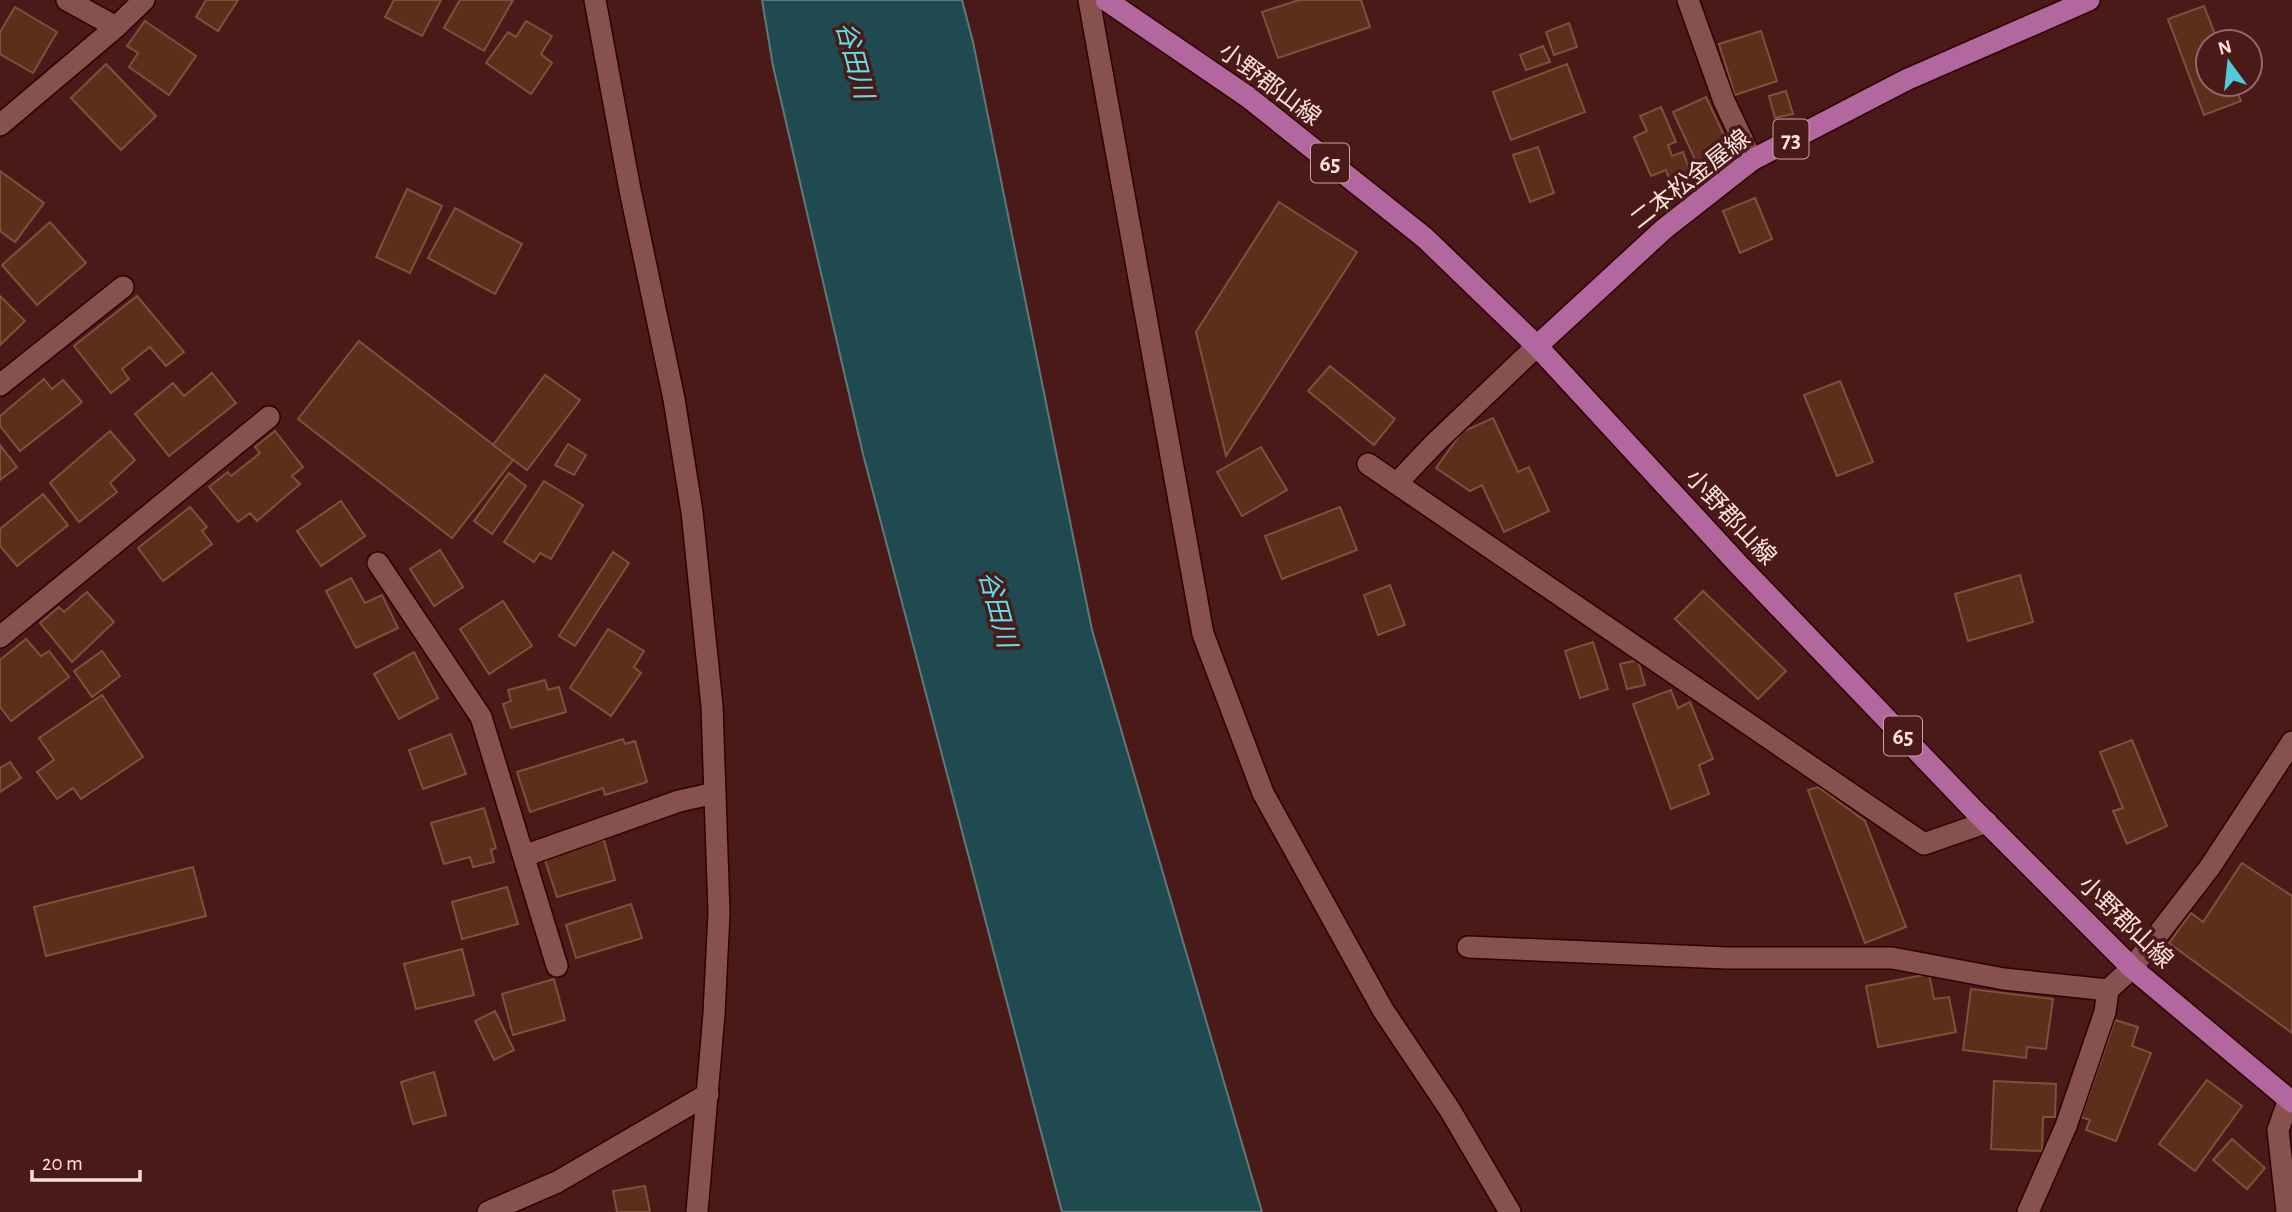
<svg xmlns="http://www.w3.org/2000/svg" width="2292" height="1212" font-family="'Alegreya Sans','Noto Sans JP',sans-serif">
	<style>
		.water { fill: #1f4b50; stroke: #61787b; stroke-width: 2 }
		.building { fill: #5b2f19; stroke: #81503b; stroke-width: 2 }
		.lines { fill: none; stroke-linecap: round; stroke-linejoin: round }
		.minor-casing { stroke: #2d0203; stroke-width: 24 }
		.tertiary-casing { stroke: #2d0203; stroke-width: 24 }
		.primary-casing { stroke: #2d0203; stroke-width: 24 }
		.minor { stroke: #87514d; stroke-width: 21 }
		.tertiary { stroke: #87514d; stroke-width: 21 }
		.primary { stroke: #b2679e; stroke-width: 21 }
		.labels { text-anchor: middle; stroke-width: 7; stroke-linejoin: round; paint-order: stroke }
		.shield { fill: #4a1a19; stroke: #c6a5a3; stroke-width: 2 }
		.shield-label { font-size: 23px; font-weight: bold; fill: #fbe1de }
		.street-label { font-size: 24px; fill: #fbe1de; stroke: #4a1a19 }
		.water-label { font-size: 26px; font-style: italic; fill: #56e4f2; stroke: #4a1a19 }
	</style>
	<rect width="100%" height="100%" fill="#4a1a19"/>
	<polygon class="water" points="762,0 962,0 973,42 1092,630 1262,1212 1062,1212 863,454 773,66"/>
	<g class="building">
		<polygon points="206,0 238,0 218,31 196,17"/>
		<polygon points="394,0 441,0 422,36 385,17"/>
		<polygon points="460,0 513,0 484,51 444,28"/>
		<polygon points="1299,0 1361,0 1370,27 1278,58 1262,12"/>
		<polygon points="2204,6 2218,42 2208,42 2208,84 2234,84 2241,101 2204,115 2168,19"/>
		<polygon points="15,7 57,32 33,73 0,54 0,32"/>
		<polygon points="145,21 196,56 169,95 129,67 138,53 127,46"/>
		<polygon points="526,21 552,36 541,54 552,63 531,94 486,63 508,32 516,37"/>
		<polygon points="1569,23 1577,47 1554,55 1546,32"/>
		<polygon points="1761,31 1777,81 1735,95 1719,44"/>
		<polygon points="1543,46 1550,62 1526,70 1520,55"/>
		<polygon points="106,64 156,116 121,150 71,98"/>
		<polygon points="1567,64 1585,112 1511,140 1493,92"/>
		<polygon points="1786,91 1793,114 1775,118 1769,96"/>
		<polygon points="1706,97 1731,150 1698,166 1673,112"/>
		<polygon points="1661,107 1676,142 1668,145 1672,156 1683,152 1691,174 1670,182 1666,170 1651,176 1634,137 1647,131 1640,116"/>
		<polygon points="1538,147 1554,193 1530,202 1513,155"/>
		<polygon points="0,171 44,203 15,242 0,231"/>
		<polygon points="407,189 442,206 410,273 376,257"/>
		<polygon points="1755,198 1772,239 1740,253 1723,211"/>
		<polygon points="1279,202 1357,252 1226,456 1196,332"/>
		<polygon points="455,208 522,244 495,294 428,258"/>
		<polygon points="50,222 86,263 37,305 2,265"/>
		<polygon points="0,296 25,321 0,345"/>
		<polygon points="137,296 184,352 166,366 150,347 122,369 129,379 111,393 74,346"/>
		<polygon points="359,341 513,460 452,538 298,419"/>
		<polygon points="1330,366 1395,419 1374,445 1308,391"/>
		<polygon points="212,373 236,403 169,456 135,414 173,383 184,396"/>
		<polygon points="545,375 580,400 527,470 493,445"/>
		<polygon points="44,379 52,389 63,380 82,402 20,451 0,426 0,416"/>
		<polygon points="1840,381 1873,462 1837,476 1804,395"/>
		<polygon points="1493,418 1518,472 1529,467 1549,511 1504,532 1482,485 1470,491 1436,468 1462,432"/>
		<polygon points="110,431 135,460 110,483 117,492 79,522 50,483"/>
		<polygon points="275,431 303,467 292,476 300,484 257,521 250,513 238,522 209,487 228,472 231,476 260,453 255,447"/>
		<polygon points="568,444 586,455 574,475 555,465"/>
		<polygon points="0,445 17,467 0,480"/>
		<polygon points="1261,447 1287,490 1242,516 1217,472"/>
		<polygon points="509,473 526,486 492,534 474,521"/>
		<polygon points="544,481 583,505 551,559 540,553 534,562 504,542"/>
		<polygon points="43,494 68,525 17,566 0,546 0,529"/>
		<polygon points="341,501 365,536 321,566 297,531"/>
		<polygon points="190,507 207,527 202,531 212,544 163,581 138,548"/>
		<polygon points="1340,507 1357,550 1282,579 1265,536"/>
		<polygon points="440,550 463,587 434,606 410,569"/>
		<polygon points="613,552 629,563 575,646 559,636"/>
		<polygon points="2020,575 2033,622 1968,641 1955,594"/>
		<polygon points="351,578 365,603 382,595 398,628 356,648 326,591"/>
		<polygon points="1390,585 1405,625 1378,635 1364,595"/>
		<polygon points="1703,591 1786,671 1758,699 1675,619"/>
		<polygon points="87,592 114,622 72,662 40,623 59,607 64,612"/>
		<polygon points="503,601 532,646 489,674 460,629"/>
		<polygon points="608,629 644,651 634,667 641,673 611,716 570,688"/>
		<polygon points="26,639 41,656 49,651 69,677 11,721 0,707 0,660"/>
		<polygon points="1593,642 1608,689 1580,698 1565,651"/>
		<polygon points="102,651 120,676 92,697 74,671"/>
		<polygon points="414,652 438,698 399,719 374,674"/>
		<polygon points="1638,660 1645,685 1627,689 1620,664"/>
		<polygon points="545,680 548,690 559,687 566,712 511,728 503,704 511,701 508,690"/>
		<polygon points="1671,690 1678,708 1690,702 1713,759 1699,765 1709,794 1671,809 1633,704"/>
		<polygon points="102,695 143,757 81,799 73,788 57,799 37,772 54,760 39,738"/>
		<polygon points="451,734 466,774 423,789 409,750"/>
		<polygon points="623,739 625,744 635,741 647,782 605,795 603,788 530,812 517,772"/>
		<polygon points="2132,740 2167,826 2127,844 2113,811 2123,808 2100,752"/>
		<polygon points="10,762 21,778 0,792 0,768"/>
		<polygon points="1818,787 1865,821 1906,927 1865,943 1808,790"/>
		<polygon points="484,808 496,848 491,850 494,862 473,867 470,857 444,864 431,823"/>
		<polygon points="604,840 615,880 557,897 544,857"/>
		<polygon points="2242,863 2292,896 2292,1033 2169,943 2191,913 2203,922"/>
		<polygon points="193,867 206,916 46,956 34,907"/>
		<polygon points="507,887 518,924 462,939 452,902"/>
		<polygon points="631,904 642,938 576,958 566,925"/>
		<polygon points="462,949 474,995 416,1009 404,964"/>
		<polygon points="1929,974 1934,999 1949,997 1956,1032 1878,1047 1866,986"/>
		<polygon points="554,979 565,1020 513,1035 502,994"/>
		<polygon points="1971,989 2053,999 2046,1049 2027,1047 2026,1058 1963,1050"/>
		<polygon points="495,1011 514,1050 494,1060 475,1021"/>
		<polygon points="2115,1020 2138,1027 2132,1046 2151,1053 2116,1141 2086,1130 2090,1120 2081,1117"/>
		<polygon points="434,1072 446,1115 413,1124 401,1082"/>
		<polygon points="2207,1080 2242,1106 2195,1171 2159,1144"/>
		<polygon points="1994,1081 2056,1084 2055,1117 2043,1117 2042,1151 1991,1149"/>
		<polygon points="2232,1139 2265,1168 2247,1189 2213,1160"/>
		<polygon points="645,1186 650,1212 617,1212 613,1191"/>
	</g>
	<g class="lines">
		<g class="minor-casing">
			<g id="minor">
				<polyline points="67,0 116,27"/>
				<polyline points="1089,0 1203,634 1263,793 1383,1010 1450,1110 1510,1212"/>
				<polyline points="1688,0 1724,101 1752,160"/>
				<polyline points="0,125 116,27 144,0"/>
				<polyline points="0,385 123,287"/>
				<polyline points="1368,464 1924,844 1987,822"/>
				<polyline points="1397,483 1435,443 1537,346"/>
				<polyline points="378,563 481,717 557,966"/>
				<polyline points="0,637 269,417"/>
				<polyline points="524,856 679,801 715,793"/>
				<polyline points="1468,947 1727,958 1892,958 2004,979 2108,990 2132,968 2210,867 2292,742"/>
				<polyline points="2028,1212 2066,1126 2105,1012 2108,990"/>
				<polyline points="2287,1212 2278,1130 2289,1099"/>
			</g>
		</g>
		<g class="tertiary-casing">
			<g id="tertiary">
				<polyline points="595,0 630,190 674,399 692,512 712,706 719,913 714,1014 697,1212"/>
				<polyline points="488,1212 557,1182 708,1094"/>
			</g>
		</g>
		<g class="primary-casing">
			<g id="primary">
				<polyline points="1106,0 1248,97 1425,238 1537,346 1738,564 1973,809 2132,968 2292,1102"/>
				<polyline points="1537,346 1664,229 1752,160 1906,80 2089,0"/>
			</g>
		</g>
		<use href="#minor" class="minor"/>
		<use href="#tertiary" class="tertiary"/>
		<use href="#primary" class="primary"/>
	</g>
	<g class="labels">
		<g class="shield">
			<rect x="1773.5" y="119.5" width="35" height="39" rx="5"/>
			<rect x="1311" y="143.5" width="38" height="39" rx="5"/>
			<rect x="1884" y="716.5" width="38" height="39" rx="5"/>
		</g>
		<g class="shield-label">
			<text x="1791" y="147">73</text>
			<text x="1330" y="171">65</text>
			<text x="1903" y="744">65</text>
		</g>
		<g class="street-label">
			<text transform="translate(1270 84) rotate(37)" y="8">小野郡山線</text>
			<text transform="translate(1690 179) rotate(-38)" y="8">二本松金屋線</text>
			<text transform="translate(1731 517) rotate(47)" y="8">小野郡山線</text>
			<text transform="translate(2126 922) rotate(44)" y="8">小野郡山線</text>
		</g>
		<g class="water-label">
			<text transform="translate(855 60) rotate(75)" y="9">谷田川</text>
			<text transform="translate(998 609) rotate(75)" y="9">谷田川</text>
		</g>
	</g>
	<g transform="translate(2229 63) rotate(345)"><circle r="33" fill="#4a1a19" stroke="#916a68" stroke-width="2"/>
	<path d="M0-5L12 26L0 18L-12 26Z" fill="#52cbd8"/>
	<text y="-10" font-size="19" font-weight="bold" text-anchor="middle" fill="#fbe1de">N</text>
	</g>
	<path d="M32 1170v10h108v-10" fill="none" stroke="#fbe1de" stroke-width="3.5"/>
	<text x="42" y="1170" font-size="21" fill="#fbe1de" stroke="#4a1a19" stroke-width="5" paint-order="stroke">20 m</text>
</svg>
